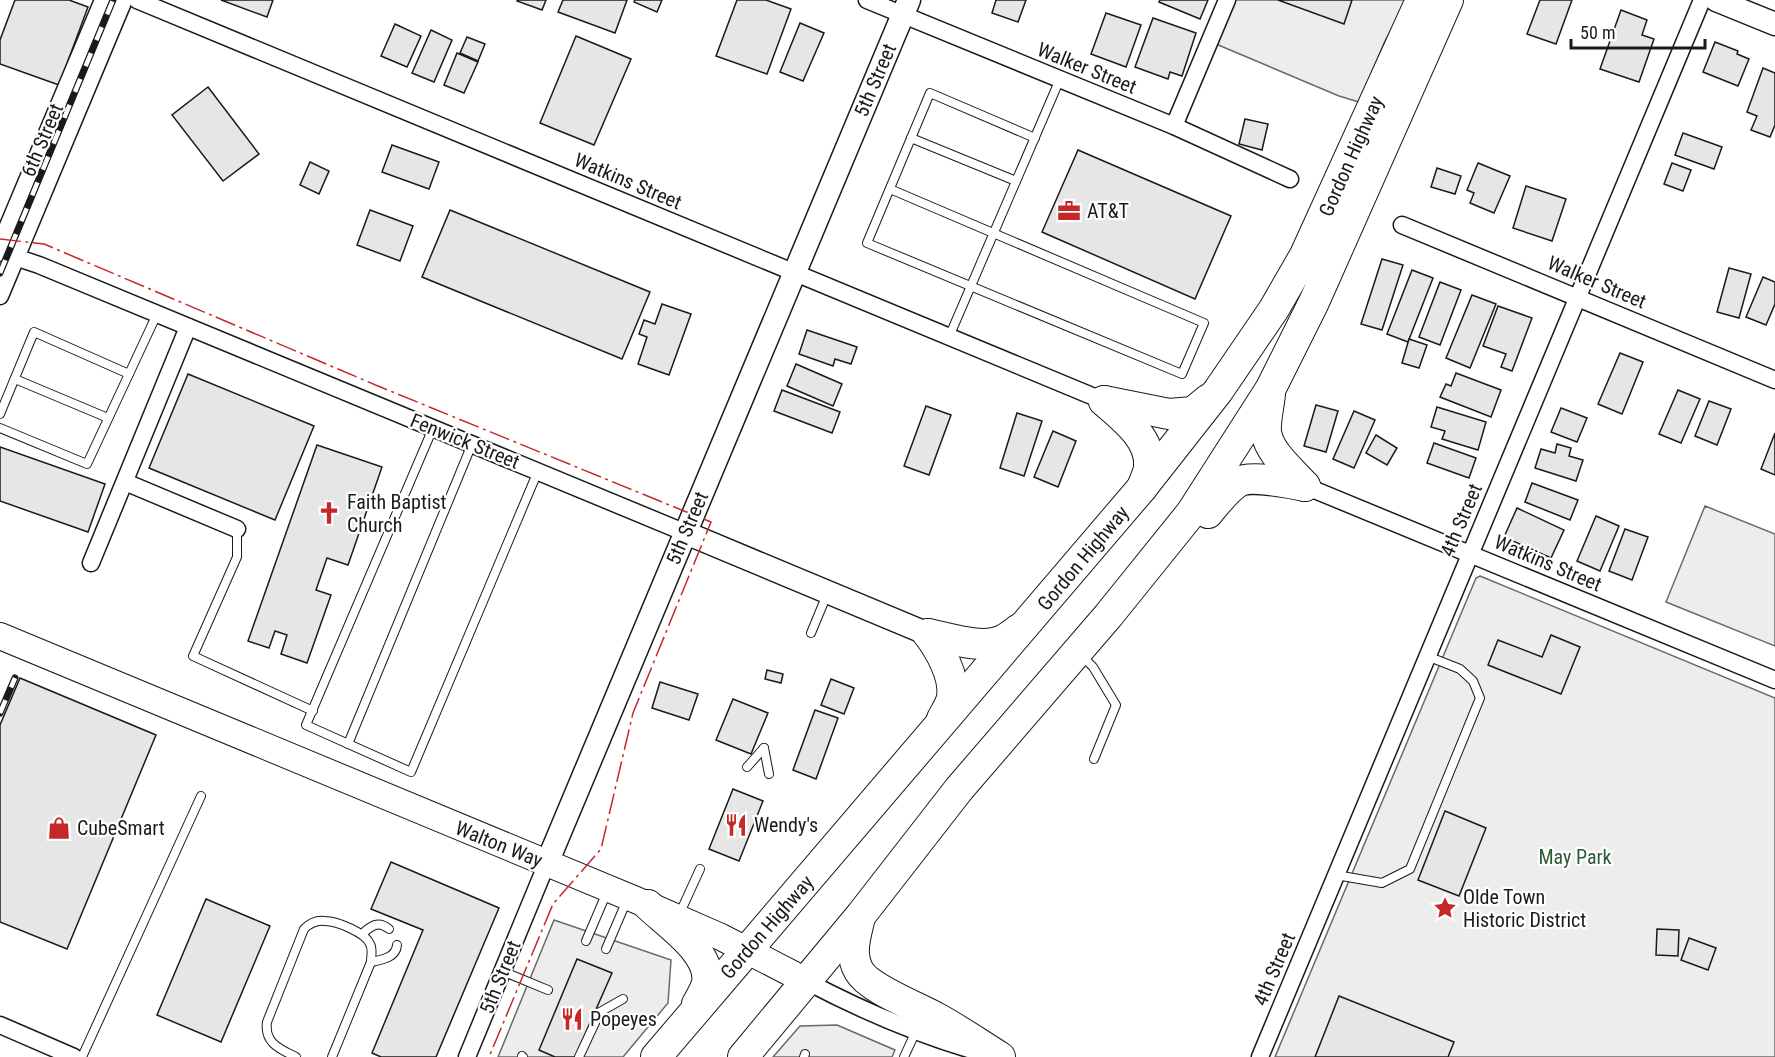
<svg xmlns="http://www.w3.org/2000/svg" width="1775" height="1057" font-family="'Roboto Condensed',sans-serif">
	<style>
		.built { fill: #ededed; stroke: #6a6a6a; stroke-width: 1.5 }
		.building { fill: #e6e6e6; stroke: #1a1a1a; stroke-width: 1.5 }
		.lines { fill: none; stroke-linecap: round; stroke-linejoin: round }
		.lane-casing { stroke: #1a1a1a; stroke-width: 10 }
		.street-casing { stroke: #1a1a1a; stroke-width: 19 }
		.secondary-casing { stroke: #1a1a1a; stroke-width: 25 }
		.primary-casing { stroke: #1a1a1a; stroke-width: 28 }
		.highway-casing { stroke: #1a1a1a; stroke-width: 32 }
		.lane { stroke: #fff; stroke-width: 8 }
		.street { stroke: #fff; stroke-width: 16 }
		.secondary { stroke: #fff; stroke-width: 22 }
		.primary { stroke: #fff; stroke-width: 26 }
		.highway { stroke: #fff; stroke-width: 30 }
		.rail-casing { stroke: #1a1a1a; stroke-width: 7 }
		.rail { stroke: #fff; stroke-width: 4.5; stroke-dasharray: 14; stroke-linecap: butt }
		.power { stroke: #c62828; stroke-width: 1.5; stroke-dasharray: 21 4.5 3 4.5; stroke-linecap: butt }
		.labels { text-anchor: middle; stroke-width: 4.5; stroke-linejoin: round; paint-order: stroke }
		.street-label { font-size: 20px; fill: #1a1a1a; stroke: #fff }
		.poi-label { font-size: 20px; fill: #1a1a1a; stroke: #fff; text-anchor: start }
		.park-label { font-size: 20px; fill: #2b5a34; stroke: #fff }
	</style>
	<rect width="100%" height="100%" fill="#fff"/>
	<g class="built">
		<polygon points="1234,0 1407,0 1385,41 1359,102 1339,96 1216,44"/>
		<polygon points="1705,506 1775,534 1775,646 1666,602"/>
		<polygon points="1480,576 1775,698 1775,1057 1275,1057 1476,578"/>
		<polygon points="554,920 671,960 668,1003 623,1057 498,1057"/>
		<polygon points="837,1025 895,1050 892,1057 773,1057 800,1026"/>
	</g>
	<g class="building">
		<polygon points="15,0 69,0 88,7 59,85 0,64 0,40"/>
		<polygon points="221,0 273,0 267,17"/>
		<polygon points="518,0 546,0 542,10 517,1"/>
		<polygon points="563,0 627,0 615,33 558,12"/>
		<polygon points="635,0 662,0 657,12 634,2"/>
		<polygon points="737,0 766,0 791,9 767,74 716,56"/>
		<polygon points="996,0 1026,0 1018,22 992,13"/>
		<polygon points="1160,0 1208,0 1200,19 1159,2"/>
		<polygon points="1278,0 1352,0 1344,24"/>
		<polygon points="1540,0 1572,0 1556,44 1527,34"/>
		<polygon points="1621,10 1647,20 1642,35 1654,39 1639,82 1600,69"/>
		<polygon points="1106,13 1141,25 1126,67 1091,54"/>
		<polygon points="1153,18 1196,33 1182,76 1170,72 1168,79 1135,67"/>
		<polygon points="800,23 824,33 803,81 780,72"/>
		<polygon points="395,24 421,36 407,67 381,56"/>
		<polygon points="431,30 452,40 434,82 412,73"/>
		<polygon points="576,36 631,59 594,145 540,123"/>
		<polygon points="467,37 485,44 478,61 460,53"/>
		<polygon points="1715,42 1738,51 1737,54 1749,59 1738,86 1703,72"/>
		<polygon points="457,53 478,62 464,93 444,85"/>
		<polygon points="1763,68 1775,73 1775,125 1770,137 1751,130 1757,116 1747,112"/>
		<polygon points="208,87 259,154 223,181 172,115"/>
		<polygon points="1245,119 1268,124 1262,150 1239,144"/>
		<polygon points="1683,133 1722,147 1714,169 1675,155"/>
		<polygon points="392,145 439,162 429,189 382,172"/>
		<polygon points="1078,150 1231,216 1195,299 1042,232"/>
		<polygon points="310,162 329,171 319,194 300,185"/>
		<polygon points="1478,163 1510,176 1494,213 1470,203 1474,193 1467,190"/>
		<polygon points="1672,163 1691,170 1683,191 1664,184"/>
		<polygon points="1437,168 1461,176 1455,194 1431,187"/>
		<polygon points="1526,186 1566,199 1552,241 1513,228"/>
		<polygon points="370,210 413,226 400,261 357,245"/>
		<polygon points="450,210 650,292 622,359 422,277"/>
		<polygon points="1382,259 1403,265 1382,330 1361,324"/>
		<polygon points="1729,268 1751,274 1739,318 1717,312"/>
		<polygon points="1412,270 1433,278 1408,342 1387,334"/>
		<polygon points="1763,277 1775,282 1775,304 1766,325 1746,317"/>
		<polygon points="1440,282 1461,290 1440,345 1419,337"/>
		<polygon points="1472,295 1496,304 1470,368 1446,358"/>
		<polygon points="662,304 691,314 669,375 638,364 647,337 639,334 644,320 655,324"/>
		<polygon points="1498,306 1532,318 1512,371 1501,367 1506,354 1483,346"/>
		<polygon points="807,330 857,347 851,364 835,359 833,366 799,354"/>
		<polygon points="1409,339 1427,345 1419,368 1402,363"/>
		<polygon points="1620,353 1643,362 1622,414 1598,404"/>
		<polygon points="796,364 842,384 833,406 787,386"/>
		<polygon points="1456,373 1501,390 1491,417 1440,397 1446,384 1451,386"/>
		<polygon points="188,374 314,426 275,520 149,468"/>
		<polygon points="782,390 840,412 832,433 774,411"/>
		<polygon points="1678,390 1700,399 1681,443 1659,434"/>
		<polygon points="1709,401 1731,409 1717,445 1695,436"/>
		<polygon points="1316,405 1338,411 1326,452 1304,446"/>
		<polygon points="926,406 951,415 929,475 904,466"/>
		<polygon points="1437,407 1486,422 1478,450 1442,439 1445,431 1431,427"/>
		<polygon points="1561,408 1587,418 1577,442 1551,432"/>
		<polygon points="1354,411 1375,420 1354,468 1333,459"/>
		<polygon points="1017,413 1042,421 1024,476 1000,468"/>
		<polygon points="1053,431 1076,441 1058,487 1034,477"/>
		<polygon points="1775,433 1775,475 1761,469"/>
		<polygon points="1376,435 1397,448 1387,465 1366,453"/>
		<polygon points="1434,443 1476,458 1469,478 1427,463"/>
		<polygon points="1557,444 1571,448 1569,456 1583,460 1576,481 1535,468 1541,449 1555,453"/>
		<polygon points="317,445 382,467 348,565 327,558 316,590 331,595 307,663 281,654 287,635 275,631 269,648 248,641"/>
		<polygon points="0,447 105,484 88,532 0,501"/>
		<polygon points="1532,483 1578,500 1570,520 1525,502"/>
		<polygon points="1517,508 1564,530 1551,558 1504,537"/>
		<polygon points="1596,516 1619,526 1600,571 1577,561"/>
		<polygon points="1625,529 1648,537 1632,580 1609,571"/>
		<polygon points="1551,635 1580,647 1561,694 1488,665 1498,640 1542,657"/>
		<polygon points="767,670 783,674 781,683 765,679"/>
		<polygon points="20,678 156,735 67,949 0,922 0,725"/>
		<polygon points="831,679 854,688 844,714 821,705"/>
		<polygon points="660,682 698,694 689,720 652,708"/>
		<polygon points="733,699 768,713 751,754 716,740"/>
		<polygon points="815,710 838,718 816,779 793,770"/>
		<polygon points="733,789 763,801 739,861 709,849"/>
		<polygon points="1445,811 1486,828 1459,896 1418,880"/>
		<polygon points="391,862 499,908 436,1057 381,1057 372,1053 423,930 371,909"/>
		<polygon points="206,899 270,926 221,1042 157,1015"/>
		<polygon points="1657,929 1679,930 1678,956 1656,955"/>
		<polygon points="1689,938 1716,948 1708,970 1681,960"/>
		<polygon points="577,959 612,973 575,1057 555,1057 539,1050"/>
		<polygon points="1339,996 1454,1042 1448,1057 1315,1057"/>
	</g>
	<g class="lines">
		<g class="lane-casing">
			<g id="lane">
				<polyline points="911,138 1016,181"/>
				<polyline points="890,189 1204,323 1182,374 867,243 930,93 1035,138"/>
				<polyline points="949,337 1060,79"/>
				<polyline points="15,379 108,418"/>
				<polyline points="0,414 34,332 129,374"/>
				<polyline points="0,428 87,464 157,314"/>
				<polyline points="433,428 306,725 411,772 538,471"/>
				<polyline points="237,529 237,557 193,656 313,711"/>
				<polyline points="811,633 828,592"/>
				<polyline points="1082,656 1093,667 1116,705 1094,759"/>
				<polyline points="348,744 472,444"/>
				<polyline points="764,748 769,774"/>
				<polyline points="747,767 764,748"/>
				<polyline points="1336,875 1382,883 1410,869 1480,698 1473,681 1460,669 1427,656"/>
				<polyline points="679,915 700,869"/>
				<path d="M362,934C371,926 378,920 389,929"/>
				<polyline points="586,941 607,892"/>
				<polyline points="606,949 627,900"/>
				<path d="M371,962C381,960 396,958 397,945"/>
				<polyline points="502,971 548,990"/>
				<polyline points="522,1056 523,1057"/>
				<polyline points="82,1057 201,796"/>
				<path d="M296,1057C280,1049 264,1043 267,1022L304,929C310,923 317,920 325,921C337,921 366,933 370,944C373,949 371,956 371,962L332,1057"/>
				<polyline points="579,1057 600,1012 623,999"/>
				<polyline points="804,1057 805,1054"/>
				<polyline points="904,1057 916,1031"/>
			</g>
		</g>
		<g class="street-casing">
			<g id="street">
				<polyline points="137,0 1104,401"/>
				<polyline points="867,0 1174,126 1290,179"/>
				<polyline points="1174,126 1227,0"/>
				<polyline points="1402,225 1775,380"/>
				<polyline points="0,245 103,0"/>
				<polyline points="0,252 39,265 686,533"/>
				<polyline points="0,296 124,0"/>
				<polyline points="125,482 237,529"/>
				<polyline points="1305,486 1775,680"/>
				<polyline points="91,563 188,327"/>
				<path d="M806,981C859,1009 914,1033 972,1050"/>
				<polyline points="0,1025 74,1057"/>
				<polyline points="467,1057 547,863"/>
				<polyline points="1260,1057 1702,0"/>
			</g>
		</g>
		<g class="secondary-casing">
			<g id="secondary">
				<polyline points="1716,0 1775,24"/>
				<polyline points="686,533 928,634"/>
				<polyline points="547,863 909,0"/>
			</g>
		</g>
		<g class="primary-casing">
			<polyline id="primary" points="0,636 648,905 721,937 806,981"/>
		</g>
		<g class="highway-casing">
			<g id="highway">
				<path d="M1270,394C1269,406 1265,420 1266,432C1269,453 1292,471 1305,486"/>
				<polyline points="1104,401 1169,414 1193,412 1209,399"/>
				<path d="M1104,401C1122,417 1151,438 1149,466C1149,473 1144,481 1142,488"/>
				<path d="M1208,513C1217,502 1226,490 1238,482C1250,475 1290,483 1305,486"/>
				<path d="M928,634C950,638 982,650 1003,640C1009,637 1014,633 1019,629"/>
				<path d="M928,634C940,650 955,676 952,697C951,704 945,713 942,719"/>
				<path d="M648,905C668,924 712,953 707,983C705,991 701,997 697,1004"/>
				<path d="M860,917C856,935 849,954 859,971C869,989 918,1007 937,1018C959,1030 979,1044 1000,1057"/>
				<polyline points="656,1057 1141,489 1218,391 1274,309 1305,255 1421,0"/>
				<polyline points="743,1057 861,915 959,789 1108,616 1191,513 1271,388 1314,302 1448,0"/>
			</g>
		</g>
		<use href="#lane" class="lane"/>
		<use href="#street" class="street"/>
		<use href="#secondary" class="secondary"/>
		<use href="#primary" class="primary"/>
		<use href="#highway" class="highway"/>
		<g class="rail-casing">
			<g id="rail">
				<polyline points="0,273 113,0"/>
				<polyline points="0,713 15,678"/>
			</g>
		</g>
		<use href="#rail" class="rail"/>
		<polyline class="power" points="0,239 44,244 378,386 711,522 633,713 601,849 553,904 489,1057"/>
	</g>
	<defs>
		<g id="office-bare" transform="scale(1.8)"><path d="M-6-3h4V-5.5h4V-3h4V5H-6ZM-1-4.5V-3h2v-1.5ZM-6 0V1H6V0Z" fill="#c62828" stroke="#fff" stroke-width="2.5" paint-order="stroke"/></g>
		<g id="church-bare" transform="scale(1.8)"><path d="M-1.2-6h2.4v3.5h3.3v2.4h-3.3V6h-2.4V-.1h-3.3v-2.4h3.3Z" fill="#c62828" stroke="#fff" stroke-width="2.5" paint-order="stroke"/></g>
		<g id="restaurant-bare" transform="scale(1.8)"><path d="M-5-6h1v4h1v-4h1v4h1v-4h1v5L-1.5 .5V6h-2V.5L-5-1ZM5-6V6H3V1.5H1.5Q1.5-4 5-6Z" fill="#c62828" stroke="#fff" stroke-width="2.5" paint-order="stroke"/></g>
		<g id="shop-bare" transform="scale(1.8)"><path d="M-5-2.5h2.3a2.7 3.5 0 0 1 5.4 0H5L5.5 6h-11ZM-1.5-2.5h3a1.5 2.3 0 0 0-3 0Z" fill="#c62828" stroke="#fff" stroke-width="2.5" paint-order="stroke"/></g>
		<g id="sight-bare" transform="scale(1.8)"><path d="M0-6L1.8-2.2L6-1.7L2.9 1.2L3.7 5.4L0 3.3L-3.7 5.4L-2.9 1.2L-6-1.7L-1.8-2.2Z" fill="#c62828" stroke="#fff" stroke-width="2.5" paint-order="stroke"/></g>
	</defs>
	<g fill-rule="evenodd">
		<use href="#office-bare" x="1069" y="211"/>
		<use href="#church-bare" x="329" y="513"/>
		<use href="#restaurant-bare" x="736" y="825"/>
		<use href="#shop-bare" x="59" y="828"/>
		<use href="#sight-bare" x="1445" y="908"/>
		<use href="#restaurant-bare" x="572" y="1019"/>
	</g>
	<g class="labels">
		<g class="street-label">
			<text transform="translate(1087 68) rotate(22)" y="7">Walker Street</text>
			<text transform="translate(875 80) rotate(-67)" y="7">5th Street</text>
			<text transform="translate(42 140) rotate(-67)" y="7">6th Street</text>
			<text transform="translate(1351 156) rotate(-66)" y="7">Gordon Highway</text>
			<text transform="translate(628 181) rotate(23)" y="7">Watkins Street</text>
			<text transform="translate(1597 282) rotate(23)" y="7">Walker Street</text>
			<text transform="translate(465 441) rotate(22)" y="7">Fenwick Street</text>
			<text transform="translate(1461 520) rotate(-67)" y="7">4th Street</text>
			<text transform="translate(687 528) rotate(-67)" y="7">5th Street</text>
			<text transform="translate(1083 558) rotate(-50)" y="7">Gordon Highway</text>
			<text transform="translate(1548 563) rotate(23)" y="7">Watkins Street</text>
			<text transform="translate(499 844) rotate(22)" y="7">Walton Way</text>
			<text transform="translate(767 927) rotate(-49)" y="7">Gordon Highway</text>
			<text transform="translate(1274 969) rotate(-67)" y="7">4th Street</text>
			<text transform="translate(500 977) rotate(-68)" y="7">5th Street</text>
		</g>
		<g class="poi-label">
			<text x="1087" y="218">AT&amp;T</text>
			<text x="347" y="509">Faith Baptist<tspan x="347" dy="23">Church</tspan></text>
			<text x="754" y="832">Wendy's</text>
			<text x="77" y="835">CubeSmart</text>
			<text x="1463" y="904">Olde Town<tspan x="1463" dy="23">Historic District</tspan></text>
			<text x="590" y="1026">Popeyes</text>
		</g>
		<g class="park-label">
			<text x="1575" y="864">May Park</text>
		</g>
	</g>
	<path d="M1571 39v9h134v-9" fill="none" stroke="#1a1a1a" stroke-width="3"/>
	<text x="1580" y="39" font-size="18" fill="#1a1a1a" stroke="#ffffff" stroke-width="4.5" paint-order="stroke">50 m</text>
</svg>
